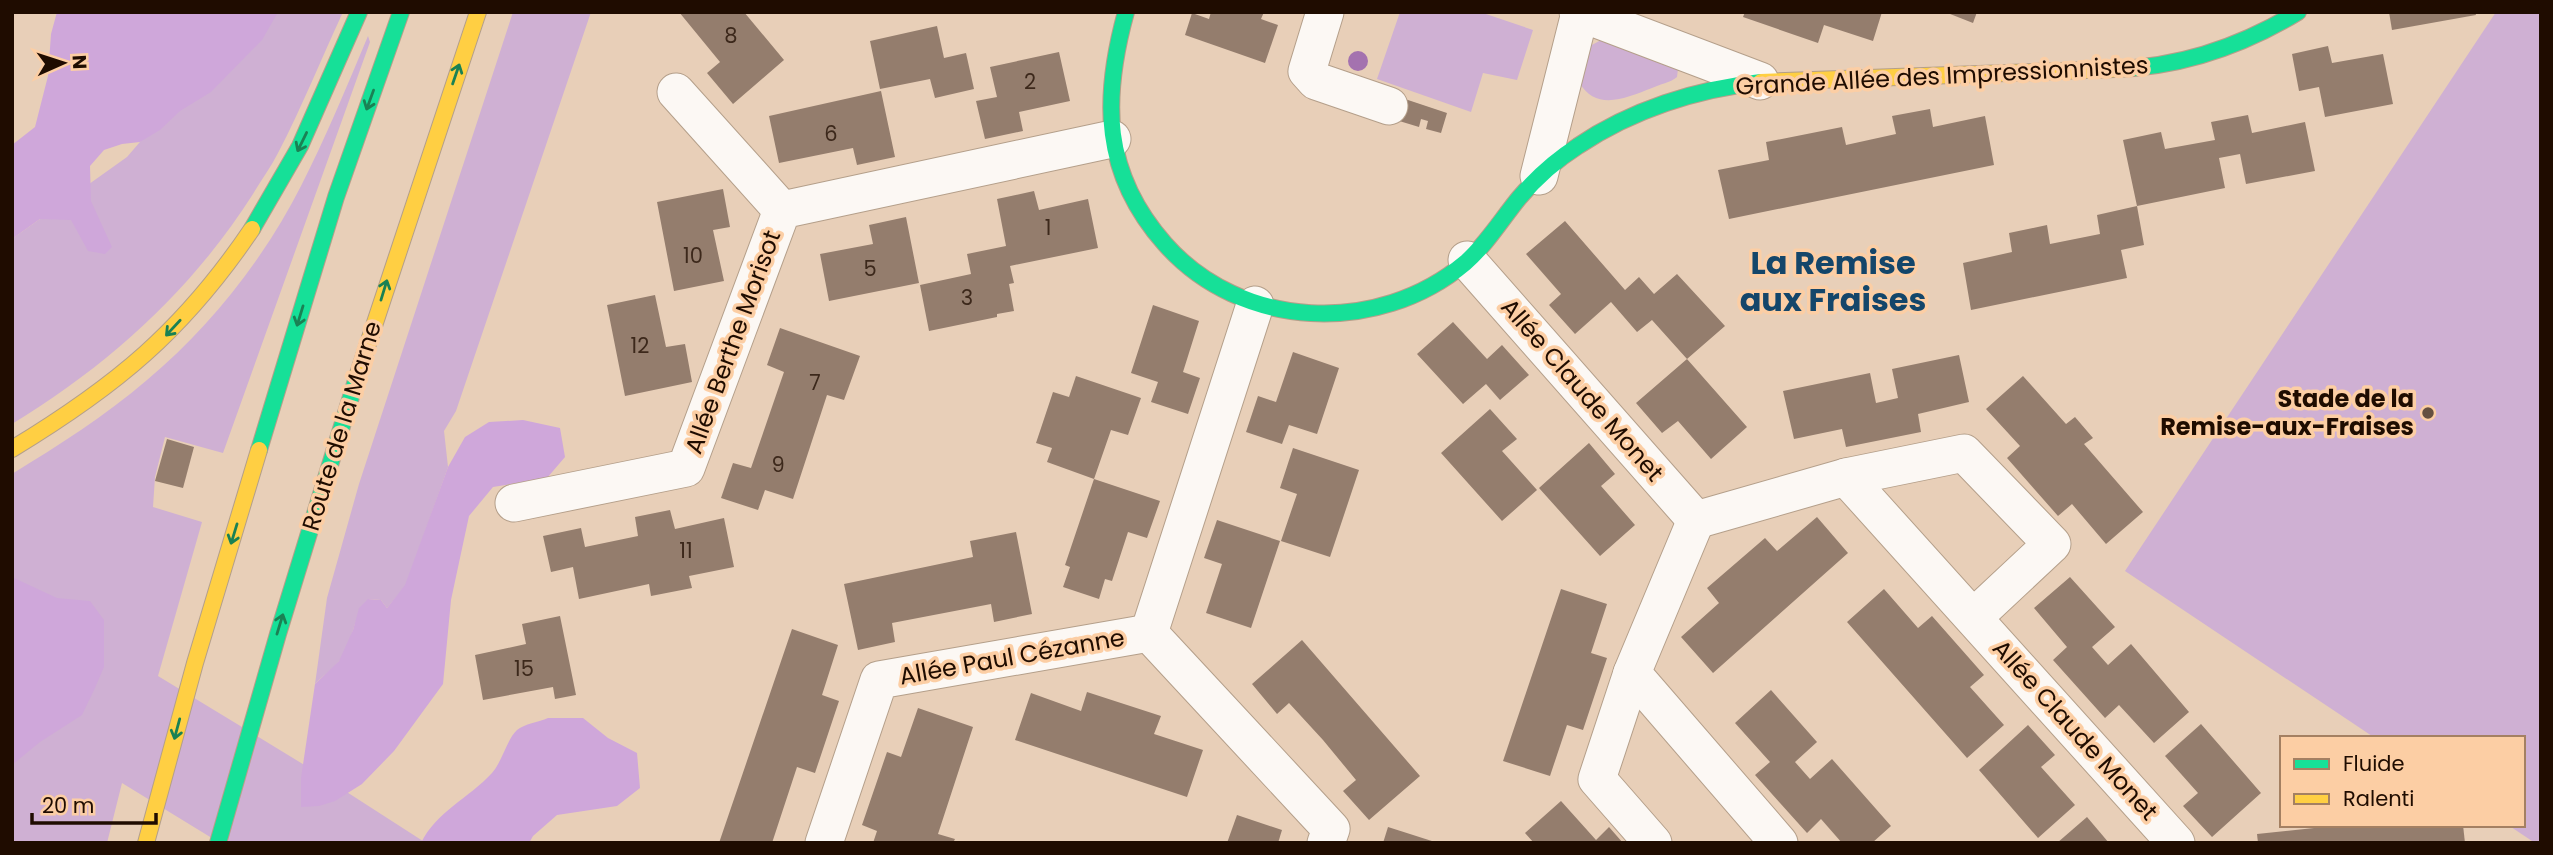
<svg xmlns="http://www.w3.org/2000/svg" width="2553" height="855" font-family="Poppins,sans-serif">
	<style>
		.green { fill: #cfb0d3 }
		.forest { fill: #cfa7da }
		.building { fill: #947d6d }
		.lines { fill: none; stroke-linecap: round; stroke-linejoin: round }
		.street-casing { stroke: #b49f8a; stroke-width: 39 }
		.fast-casing { stroke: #b49f8a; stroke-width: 18 }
		.slow-casing { stroke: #b49f8a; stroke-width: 18 }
		.street { stroke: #fcf8f4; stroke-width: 37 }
		.fast { stroke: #16e098; stroke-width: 16 }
		.slow { stroke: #ffcf43; stroke-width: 16 }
		.tree { fill: #a472af }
		.oneway { stroke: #1a8154 }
		.poi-dot { fill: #655040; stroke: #fccea4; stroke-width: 2.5 }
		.labels { text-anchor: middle; stroke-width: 7; stroke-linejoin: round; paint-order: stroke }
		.number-label { font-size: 21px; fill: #3c281b }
		.street-label { font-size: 24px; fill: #1f0c00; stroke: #fccea4 }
		.poi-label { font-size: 24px; font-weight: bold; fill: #1f0c00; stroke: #fccea4; text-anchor: end }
		.district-label { font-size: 32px; font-weight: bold; fill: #14466a; stroke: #fccea4 }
	</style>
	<rect width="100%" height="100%" fill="#e8cfb8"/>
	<g class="green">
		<path d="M252,12H343C321,59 302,107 278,153C271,167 261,180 253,194C192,290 109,365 12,424V239L127,157Z"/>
		<path d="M513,12H591L456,411L444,431L448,467L406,585L387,608L381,600L369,599C352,616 354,642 340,660C333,669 322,676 315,684L327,598L359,484Z"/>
		<polygon points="1400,12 1480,12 1533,30 1517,80 1483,73 1471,112 1377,79"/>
		<polygon points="2496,12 2541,12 2541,843 2535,843 2508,825 2523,825 2523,738 2375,738 2125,571"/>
		<path d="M368,36L370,42L223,453L165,437L155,477L153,507L202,522L158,676L311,769L426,843H220L122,783L107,843H12V474C59,445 105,416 147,380C209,328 264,259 301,186C326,137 347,86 368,36Z"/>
		<path d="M1603,39L1678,69L1677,77C1670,83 1660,84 1652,88C1626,98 1596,112 1579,82L1590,46Z"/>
	</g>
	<g class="forest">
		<polygon points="57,12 278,12 262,40 211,92 180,111 160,130 140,142 122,144 104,150 90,166 91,201 112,247 105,254 88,251 71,220 40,219 12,239 12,145 35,127 48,76 51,34"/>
		<polygon points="523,420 560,428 565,457 547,478 493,487 469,516 451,600 443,684 394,751 362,784 335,801 319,806 301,807 301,778 315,684 339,661 353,630 359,608 368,599 381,600 387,608 405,585 448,467 465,437 489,422"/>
		<polygon points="12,577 57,598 90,601 104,620 104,667 95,688 82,715 40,742 12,765"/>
		<path d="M548,718H583L608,738L637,753L640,788L617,806L557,815L533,836L529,843H421C436,812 469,798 492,773C502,762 507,739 517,730C524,724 539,722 548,718Z"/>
	</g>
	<g class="building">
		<polygon points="679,12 744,12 784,60 733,104 707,73 720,62"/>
		<polygon points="1211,12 1264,12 1261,19 1278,25 1265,63 1185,35 1192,13 1209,19"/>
		<polygon points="1745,12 1882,12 1873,41 1824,25 1818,43 1743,17"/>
		<polygon points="1945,12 1977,12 1973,23"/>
		<polygon points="2389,12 2475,12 2476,15 2392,30"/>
		<polygon points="937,26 944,58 966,53 974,89 935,98 930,79 880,89 870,41"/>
		<polygon points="2328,46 2332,63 2383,54 2393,104 2325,117 2319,87 2299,91 2292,54"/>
		<polygon points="1059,52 1070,101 1019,112 1023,131 985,139 976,101 997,97 990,67"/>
		<polygon points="881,91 895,157 857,165 853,148 779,163 769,116"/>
		<polygon points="1402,98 1447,113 1441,133 1426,129 1428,121 1421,119 1419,127 1396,120"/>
		<polygon points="1930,109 1933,127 1985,116 1994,165 1729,219 1718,170 1769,160 1766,142 1842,127 1846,145 1896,134 1892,116"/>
		<polygon points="2248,115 2252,133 2305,122 2315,171 2246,184 2240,154 2219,158 2225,188 2137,206 2123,140 2161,132 2165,149 2215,140 2211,122"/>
		<polygon points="723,189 730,227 713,230 724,281 674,291 657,202"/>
		<polygon points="1034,191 1039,210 1088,199 1098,248 1010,266 1014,283 1009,284 1014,311 997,314 997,317 929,331 920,285 971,274 967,254 1006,246 997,199"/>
		<polygon points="2137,206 2144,245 2121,250 2127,278 1971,310 1963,263 2012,252 2009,233 2047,225 2050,244 2100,234 2097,215"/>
		<polygon points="906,217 919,283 829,301 820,254 873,244 869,225"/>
		<polygon points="1565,221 1625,290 1639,277 1654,294 1677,274 1725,326 1687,359 1652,320 1637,332 1611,302 1575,334 1549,305 1561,294 1526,254"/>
		<polygon points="655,295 666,347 685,344 692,382 625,396 607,305"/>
		<polygon points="1153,305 1199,321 1183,372 1200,378 1188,414 1151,402 1158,382 1131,373"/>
		<polygon points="1453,322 1487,359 1502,345 1529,375 1500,400 1486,384 1463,404 1417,354"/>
		<polygon points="780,328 860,356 844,400 827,395 793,499 765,490 758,510 721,498 733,463 751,468 784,372 767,365"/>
		<polygon points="1293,352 1339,368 1317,434 1289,425 1282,444 1246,432 1258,396 1276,402"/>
		<polygon points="1959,355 1969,402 1918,414 1921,432 1846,447 1842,429 1794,439 1783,391 1870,373 1876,403 1898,398 1892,369"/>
		<polygon points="1687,359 1747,427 1711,459 1678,421 1662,433 1636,403"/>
		<polygon points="1076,376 1141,398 1128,435 1111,430 1094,479 1047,462 1052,448 1036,443 1053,392 1069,397"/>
		<polygon points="2023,376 2066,424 2075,417 2093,438 2084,444 2143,512 2106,544 2072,504 2058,516 2007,458 2020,446 1986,409"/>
		<polygon points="1490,409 1517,439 1502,451 1537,490 1502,521 1441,453"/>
		<polygon points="167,439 194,447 183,488 155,481"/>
		<polygon points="1589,443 1615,474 1601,486 1635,525 1600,556 1539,488"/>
		<polygon points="1293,448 1359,470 1330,557 1281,541 1297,494 1280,488"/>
		<polygon points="1094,479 1160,501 1147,538 1128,532 1112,581 1105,579 1099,599 1063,587 1070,567 1065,565"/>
		<polygon points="670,510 675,529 724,518 734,567 689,576 692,588 651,596 649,584 579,599 573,567 551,572 543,536 581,528 585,547 638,536 635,517"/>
		<polygon points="1817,517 1848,553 1713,673 1681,637 1719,603 1707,588 1765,538 1777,551"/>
		<polygon points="1217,520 1280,541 1251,628 1206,613 1222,564 1204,558"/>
		<polygon points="1016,532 1032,614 994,622 991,604 892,623 895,642 858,650 844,584 973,557 970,541"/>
		<polygon points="2070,577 2115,627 2092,647 2108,665 2131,644 2189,712 2154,743 2119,705 2105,718 2053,660 2067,647 2034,608"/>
		<polygon points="1561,589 1607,604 1591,653 1607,658 1583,730 1567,725 1550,776 1503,761"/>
		<polygon points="1884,589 1918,628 1932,616 1984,675 1970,687 2004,725 1967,758 1847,622"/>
		<polygon points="560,616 576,695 555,699 553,687 483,700 475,655 526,644 522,624"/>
		<polygon points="792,629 838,645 822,695 839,701 815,773 797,767 772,843 719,843"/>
		<polygon points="1302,640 1420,776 1369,820 1343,791 1356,780 1323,740 1289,703 1277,714 1252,684"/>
		<polygon points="1771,690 1817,742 1795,762 1810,779 1832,759 1891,826 1872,843 1842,843 1821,819 1807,833 1755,775 1770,762 1735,723"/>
		<polygon points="1087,692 1161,716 1154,734 1203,750 1187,797 1015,740 1031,693 1081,711"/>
		<polygon points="918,708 973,727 938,834 955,839 953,843 873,843 877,831 862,825 887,752 901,757"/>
		<polygon points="2201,724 2261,793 2212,837 2183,806 2198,793 2165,756"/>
		<polygon points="2028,725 2055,755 2041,767 2075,805 2038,838 1979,770"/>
		<polygon points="1561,801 1596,840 1609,827 1623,843 1534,843 1525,833"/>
		<polygon points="1237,815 1282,830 1278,843 1227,843"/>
		<polygon points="2087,817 2109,843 2057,843"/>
		<polygon points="2342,825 2463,825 2465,843 2258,843 2257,834"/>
		<polygon points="1388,827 1435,842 1434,843 1383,843"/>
	</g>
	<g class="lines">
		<g class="street-casing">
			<g id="street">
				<polyline points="1325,12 1307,71 1316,81 1389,106"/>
				<polyline points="1578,12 1760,81"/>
				<polyline points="676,92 782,210"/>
				<polyline points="1539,176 1580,13"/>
				<polyline points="1467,260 1696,520 1846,477 2176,843"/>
				<polyline points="1255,305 1149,633 1331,829 1326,843"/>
				<polyline points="1846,477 1964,453 2052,544 1974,617"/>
				<polyline points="514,503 686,468 782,210 1112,139"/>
				<polyline points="1696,520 1632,673 1779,843"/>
				<polyline points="1632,673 1597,779 1653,843"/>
				<polyline points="824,843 879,680 1149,633"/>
			</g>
		</g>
		<g class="fast-casing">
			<g id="fast">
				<path d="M1126,12C1102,99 1102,173 1165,244C1241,330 1378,336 1465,263C1486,245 1501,220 1519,198C1536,178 1556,160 1578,146C1631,110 1697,89 1761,82"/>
				<path d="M2115,69C2181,67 2242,46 2298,12"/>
				<polyline points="252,229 300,146 359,12"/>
				<polyline points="259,450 336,197 401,12"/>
				<polyline points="218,843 278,634 358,374"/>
			</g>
		</g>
		<g class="slow-casing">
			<g id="slow">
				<polyline points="1761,82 2115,69"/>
				<polyline points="358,374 478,12"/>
				<path d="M12,449C116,386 183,331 252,229"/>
				<polyline points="146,843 195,663 259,450"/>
			</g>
		</g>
		<use href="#street" class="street"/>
		<use href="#fast" class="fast"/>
		<use href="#slow" class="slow"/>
	</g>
	<circle class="tree" cx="1358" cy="61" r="10"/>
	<defs><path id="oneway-shaft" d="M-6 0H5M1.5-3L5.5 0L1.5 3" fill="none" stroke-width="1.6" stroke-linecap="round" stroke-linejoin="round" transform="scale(1.75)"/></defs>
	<g class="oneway">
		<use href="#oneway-shaft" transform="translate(456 74) rotate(-71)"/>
		<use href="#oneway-shaft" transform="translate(370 100) rotate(110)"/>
		<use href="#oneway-shaft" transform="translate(302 142) rotate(116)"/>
		<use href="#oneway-shaft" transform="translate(384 290) rotate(-73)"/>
		<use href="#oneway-shaft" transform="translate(300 316) rotate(107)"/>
		<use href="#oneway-shaft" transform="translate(173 328) rotate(133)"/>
		<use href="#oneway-shaft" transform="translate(234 534) rotate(107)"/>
		<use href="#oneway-shaft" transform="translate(280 624) rotate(-73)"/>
		<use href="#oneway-shaft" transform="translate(177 729) rotate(105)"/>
	</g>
	<circle class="poi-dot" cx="2428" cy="413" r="7"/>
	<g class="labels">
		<g class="number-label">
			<text x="731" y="43">8</text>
			<text x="1030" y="89">2</text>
			<text x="831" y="141">6</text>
			<text x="1048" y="235">1</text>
			<text x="693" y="263">10</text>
			<text x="870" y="276">5</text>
			<text x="967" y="305">3</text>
			<text x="640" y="353">12</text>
			<text x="815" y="390">7</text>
			<text x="778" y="472">9</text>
			<text x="686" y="558">11</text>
			<text x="524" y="676">15</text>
		</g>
		<g class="street-label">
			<text transform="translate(1942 76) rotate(-3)" y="8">Grande Allée des Impressionnistes</text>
			<text transform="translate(733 342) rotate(-70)" y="8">Allée Berthe Morisot</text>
			<text transform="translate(1582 390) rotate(49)" y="8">Allée Claude Monet</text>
			<text transform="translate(342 426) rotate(-73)" y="8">Route de la Marne</text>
			<text transform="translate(1012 657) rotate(-10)" y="8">Allée Paul Cézanne</text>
			<text transform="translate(2075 730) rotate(48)" y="8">Allée Claude Monet</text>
		</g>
		<g class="poi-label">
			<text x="2414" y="407">Stade de la<tspan x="2414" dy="28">Remise-aux-Fraises</tspan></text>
		</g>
		<g class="district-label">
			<text x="1833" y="274">La Remise<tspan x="1833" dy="37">aux Fraises</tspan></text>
		</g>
	</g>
	<rect width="2553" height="855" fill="none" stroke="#1f0c00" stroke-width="28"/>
	<rect x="2280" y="736" width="245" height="91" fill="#fccea4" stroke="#a48062" stroke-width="2"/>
	<rect x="2294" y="759" width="35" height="10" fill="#16e098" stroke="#a48062" stroke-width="2"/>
	<text x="2343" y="771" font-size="21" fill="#1f0c00">Fluide</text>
	<rect x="2294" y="794" width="35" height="10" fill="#ffcf43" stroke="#a48062" stroke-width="2"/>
	<text x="2343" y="806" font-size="21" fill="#1f0c00">Ralenti</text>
	<g transform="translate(63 63) rotate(87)" stroke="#fccea4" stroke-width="5" paint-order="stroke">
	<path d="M0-5L12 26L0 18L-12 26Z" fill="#1f0c00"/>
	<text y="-10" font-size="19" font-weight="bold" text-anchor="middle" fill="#1f0c00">N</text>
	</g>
	<path d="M32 813v10h124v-10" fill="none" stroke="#1f0c00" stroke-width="3.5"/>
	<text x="42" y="813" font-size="21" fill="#1f0c00" stroke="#fccea4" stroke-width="5" paint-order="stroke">20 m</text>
</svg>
